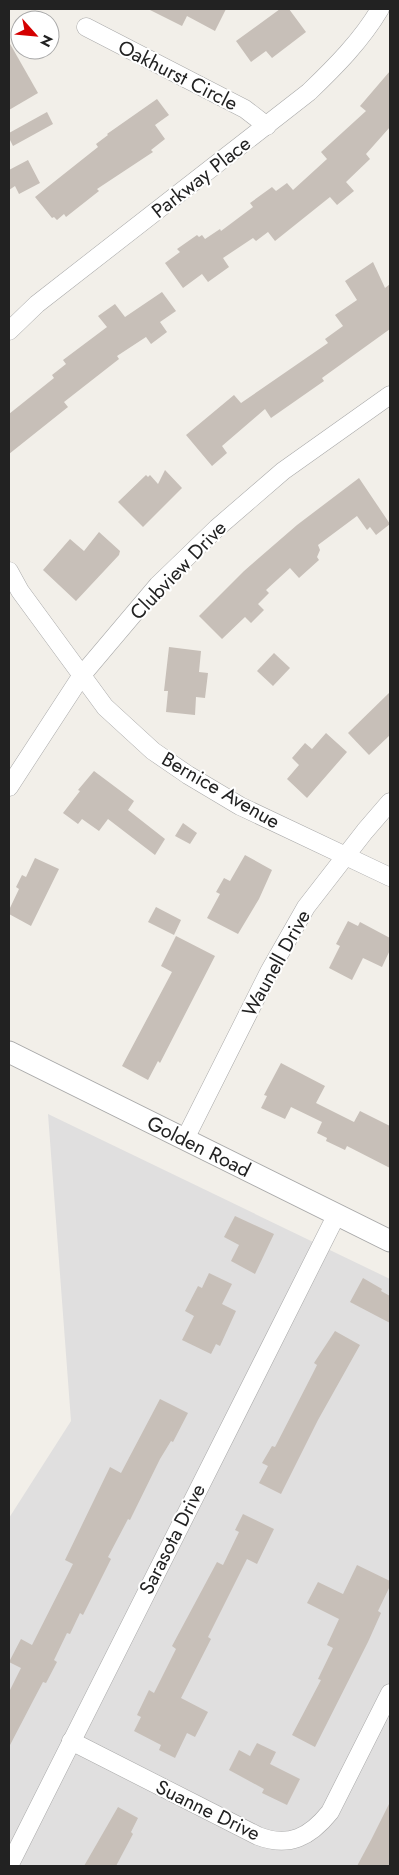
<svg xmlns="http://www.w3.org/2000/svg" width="399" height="1875" font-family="Jost,sans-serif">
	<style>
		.residential { fill: #e0dfdf }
		.building { fill: #c7bfb8 }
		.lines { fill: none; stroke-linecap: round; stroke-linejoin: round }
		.minor-casing { stroke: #a9a9a9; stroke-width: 19 }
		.tertiary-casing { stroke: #a9a9a9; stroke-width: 23 }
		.minor { stroke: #fff; stroke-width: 18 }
		.tertiary { stroke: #fff; stroke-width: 21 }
		.labels { text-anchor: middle; stroke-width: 4; stroke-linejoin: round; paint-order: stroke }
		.street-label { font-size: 20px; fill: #222; stroke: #fff }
	</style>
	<rect width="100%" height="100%" fill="#f2efe9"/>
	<polygon class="residential" points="48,1114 390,1279 390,1866 9,1866 9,1518 71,1421"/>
	<g class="building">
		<polygon points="148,9 226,9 215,31 187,16 182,26"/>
		<polygon points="280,9 289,9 306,32 272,58 266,51 251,62 236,41"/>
		<polygon points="9,42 38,93 9,110"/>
		<polygon points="390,71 390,127 366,154 370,159 346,182 354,191 337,205 330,197 275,241 268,232 256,241 253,238 223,258 229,267 208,282 202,274 183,288 165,263 180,252 177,249 197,235 199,237 202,235 205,239 220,229 221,231 253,207 250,203 272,187 276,191 287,183 293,190 327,159 321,152 366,111 360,106"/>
		<polygon points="157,99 169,115 155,125 165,139 151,150 153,152 97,189 99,191 66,217 64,214 57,220 54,217 52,218 35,197 98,147 96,144 108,135 107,134"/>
		<polygon points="47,112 53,124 13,146 9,138 9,133"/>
		<polygon points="28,160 40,183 19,194 15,186 9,190 9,170"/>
		<polygon points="373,262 385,288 390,284 390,329 322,378 324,381 271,418 265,409 222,446 227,453 212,466 186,435 234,395 241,403 328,343 325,339 343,326 335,315 357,300 345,281"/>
		<polygon points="162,292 176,311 160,322 167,332 151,344 146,337 117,356 119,359 64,402 68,407 9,454 9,414 54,378 52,375 66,364 63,360 107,327 98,316 115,304 125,317"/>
		<polygon points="165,470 182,488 143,527 118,502 146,475 148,477 150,475 158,484"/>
		<polygon points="359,478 390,524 376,535 370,527 367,530 357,516 318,545 320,550 317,557 319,560 299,578 290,568 266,590 269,593 258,604 264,610 251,623 245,617 222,639 199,616 244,571 297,525"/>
		<polygon points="99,532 120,551 119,555 76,601 43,570 70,539 84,551"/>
		<polygon points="169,647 201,651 199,672 208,673 205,698 196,697 195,715 166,712 168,691 164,691"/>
		<polygon points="274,653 290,668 273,686 257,671"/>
		<polygon points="390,692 390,735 369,755 348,733"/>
		<polygon points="326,733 347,752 307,798 287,779 299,765 292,758 305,743 312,749"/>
		<polygon points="94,771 134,801 128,810 165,839 155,855 108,819 99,831 82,819 78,824 63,813 80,791 78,790"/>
		<polygon points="183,823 197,833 190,844 175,836"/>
		<polygon points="245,855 272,870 259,899 238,934 207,918 220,894 216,892 224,878 230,881"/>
		<polygon points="35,858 59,869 31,926 9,914 9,910 19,889 16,887 22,875 26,877"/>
		<polygon points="156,907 181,920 174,935 148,922"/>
		<polygon points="348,921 358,926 360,922 390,938 390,950 382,967 363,958 352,980 329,968 340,946 336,944"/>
		<polygon points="176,936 215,956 160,1063 158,1061 148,1080 122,1066 172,972 161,966"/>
		<polygon points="281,1063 325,1086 316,1103 354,1122 360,1111 390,1126 390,1168 347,1146 345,1150 326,1141 327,1138 317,1133 322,1122 291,1107 285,1119 261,1108 267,1096 264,1095"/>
		<polygon points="235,1216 274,1234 255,1274 231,1261 239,1245 224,1237"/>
		<polygon points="209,1273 232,1284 222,1304 236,1311 220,1346 216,1344 211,1354 182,1340 194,1316 185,1311 198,1286 202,1288"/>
		<polygon points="363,1278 382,1289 381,1291 390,1296 390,1323 350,1302"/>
		<polygon points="335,1331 360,1345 318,1420 281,1494 259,1483 268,1466 262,1463 272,1446 275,1447 312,1375 317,1365 314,1363"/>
		<polygon points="160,1399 188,1413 173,1442 171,1441 160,1459 130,1520 128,1519 108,1557 111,1559 83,1615 80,1613 70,1634 67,1633 54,1660 57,1662 46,1683 43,1682 34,1699 9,1747 9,1692 21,1668 9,1662 21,1639 32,1645 73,1564 65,1560 110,1467 121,1473"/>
		<polygon points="243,1514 274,1529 257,1564 247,1559 208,1637 211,1639 181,1698 208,1712 195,1737 187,1733 175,1758 159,1750 161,1745 134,1731 141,1717 137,1715 149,1690 154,1693 176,1649 172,1646 217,1562 223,1565 239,1532 235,1530"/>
		<polygon points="357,1565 390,1581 390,1586 378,1611 381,1613 368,1642 315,1747 292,1735 321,1680 318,1679 333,1648 327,1645 339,1619 307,1603 318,1582 343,1594"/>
		<polygon points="257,1743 276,1752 270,1764 300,1779 287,1805 262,1793 264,1789 229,1770 239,1750 250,1756"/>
		<polygon points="390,1802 390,1866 357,1866 371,1840"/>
		<polygon points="118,1807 138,1818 131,1832 133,1834 116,1866 84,1866"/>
	</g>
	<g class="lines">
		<g class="minor-casing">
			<g id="minor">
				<polyline points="86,27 245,109 267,126"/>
				<path d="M9,331L37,304L309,92C335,67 361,41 380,9"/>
				<polyline points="9,571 20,591 105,707 153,751 188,775 240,806 390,877"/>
				<polyline points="9,787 82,675 158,585 217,528 283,471 390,395"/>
				<polyline points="185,1139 269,972 306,907 365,831 390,802"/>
				<path d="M71,1741L258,1836C289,1848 310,1837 330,1812L390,1693"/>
				<polyline points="9,1866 337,1214"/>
			</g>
		</g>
		<g class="tertiary-casing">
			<g id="tertiary">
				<path id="s1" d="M9,1052L390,1241"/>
			</g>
		</g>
		<use href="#minor" class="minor"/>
		<use href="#tertiary" class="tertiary"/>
	</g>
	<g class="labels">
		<g class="street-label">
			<text transform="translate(178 75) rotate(27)" y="7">Oakhurst Circle</text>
			<text transform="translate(201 177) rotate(-38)" y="7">Parkway Place</text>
			<text transform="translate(178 570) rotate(-46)" y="7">Clubview Drive</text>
			<text transform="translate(221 790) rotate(30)" y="7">Bernice Avenue</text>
			<text transform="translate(276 963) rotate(-61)" y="7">Waunell Drive</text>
			<text dy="7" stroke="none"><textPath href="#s1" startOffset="212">Golden Road</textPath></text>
			<text transform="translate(172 1539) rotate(-63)" y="7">Sarasota Drive</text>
			<text transform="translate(208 1810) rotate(26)" y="7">Suanne Drive</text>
		</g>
	</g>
	<rect width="399" height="1875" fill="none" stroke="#222222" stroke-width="20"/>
	<g transform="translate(35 35) rotate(117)"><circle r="24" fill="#ffffff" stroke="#a7a7a7"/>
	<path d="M0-4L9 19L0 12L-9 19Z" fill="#d40000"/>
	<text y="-8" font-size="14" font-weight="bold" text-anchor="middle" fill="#222222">N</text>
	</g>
</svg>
